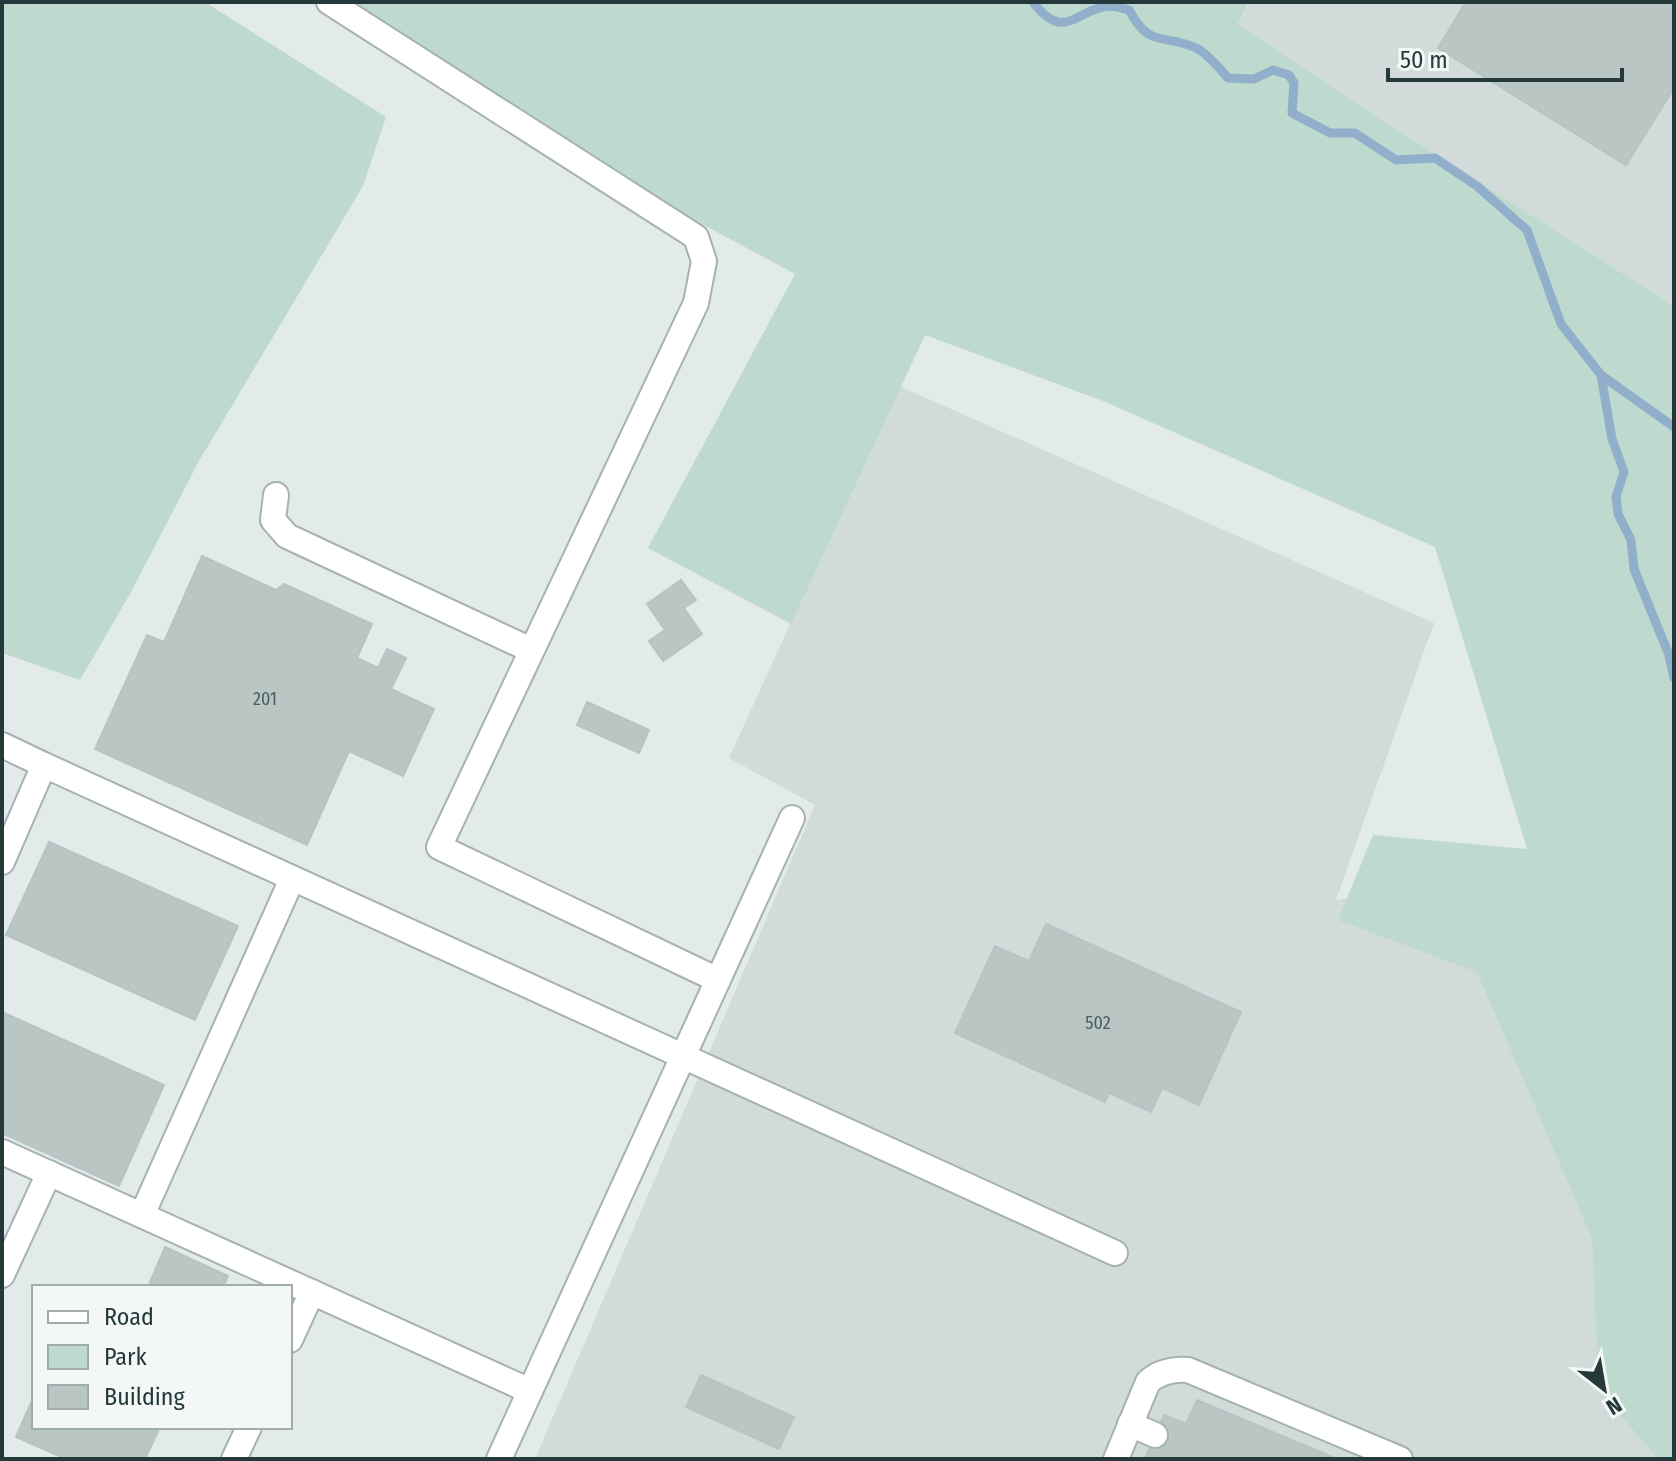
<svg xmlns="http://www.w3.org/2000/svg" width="1676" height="1461" font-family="'Fira Sans Condensed',sans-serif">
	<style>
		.built { fill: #d1dbda }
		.green { fill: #bedacf }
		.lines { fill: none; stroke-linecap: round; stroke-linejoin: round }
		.stream { stroke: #91aecb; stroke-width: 9 }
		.building { fill: #b9c6c4; stroke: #b6c4c3; stroke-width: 2 }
		.minor-casing { stroke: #a6b2b2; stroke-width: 28 }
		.minor { stroke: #fff; stroke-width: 24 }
		.labels { text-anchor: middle; stroke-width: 6; stroke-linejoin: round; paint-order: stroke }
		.number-label { font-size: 18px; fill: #4a5c5d }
	</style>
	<rect width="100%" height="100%" fill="#e3ebea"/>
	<g class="built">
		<polygon points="1250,2 1674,2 1674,306 1380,119 1238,24"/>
		<polygon points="899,386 1434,623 1336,900 1390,891 1538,946 1674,1459 535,1459 815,805 729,758"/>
	</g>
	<g class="green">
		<polygon points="2,2 205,2 386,117 363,186 199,461 130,594 80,680 2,653"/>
		<polygon points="325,2 1249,2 1238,24 1380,119 1674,306 1674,1459 1658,1459 1599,1390 1592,1238 1477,972 1338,920 1373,835 1527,849 1435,547 1103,401 925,335 791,624 648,548 795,274 538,136"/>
	</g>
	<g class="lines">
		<g class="stream">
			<path d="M1033,2C1065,44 1076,8 1110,6C1116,6 1124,9 1129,10C1150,49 1163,33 1196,48C1208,54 1219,68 1228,78L1254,79L1273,70L1289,75L1294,83L1292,113L1330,133H1355L1396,160L1435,158L1477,186L1527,230L1561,324L1601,375L1674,427"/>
			<polyline points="1601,375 1612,439 1624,472 1616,497 1618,514 1631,540 1634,569 1669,655 1674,678"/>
		</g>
	</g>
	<g class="building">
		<polygon points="1466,2 1674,2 1674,88 1626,165 1438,48"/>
		<polygon points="202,556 276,590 284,584 372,624 357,658 378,668 387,649 406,658 391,689 434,709 403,776 349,751 307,845 95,749 147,635 164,642"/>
		<polygon points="681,580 696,600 684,608 702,634 663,661 649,641 665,630 647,604"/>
		<polygon points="587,702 649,730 639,753 577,725"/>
		<polygon points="49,842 238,926 195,1020 6,935"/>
		<polygon points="1046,924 1241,1012 1199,1105 1162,1088 1151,1112 1109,1093 1105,1102 955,1033 995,946 1029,961"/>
		<polygon points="2,1012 164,1085 119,1186 2,1133"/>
		<polygon points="165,1247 228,1276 223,1287 148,1287"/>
		<polygon points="701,1375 794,1417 779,1449 686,1407"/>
		<polygon points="34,1396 34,1427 160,1427 145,1459 66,1459 16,1437"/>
		<polygon points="1197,1400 1337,1459 1145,1459 1164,1415 1186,1424"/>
	</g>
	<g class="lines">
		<g class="minor-casing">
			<g id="minor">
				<polyline points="329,2 696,237 704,261 696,303 439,847 718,980"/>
				<polyline points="276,495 273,520 287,536 531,650"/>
				<polyline points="2,745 44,765"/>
				<polyline points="2,862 44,765 1115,1253"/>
				<polyline points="2,1152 530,1391"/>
				<polyline points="142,1215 292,879"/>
				<polyline points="2,1275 49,1173"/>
				<polyline points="290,1340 312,1292"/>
				<polyline points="1130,1424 1155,1435"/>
				<polyline points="234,1459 249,1427"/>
				<polyline points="499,1459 792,818"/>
				<path d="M1116,1459L1148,1382C1159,1372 1173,1369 1188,1370L1400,1459"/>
			</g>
		</g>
		<use href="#minor" class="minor"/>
	</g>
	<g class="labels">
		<g class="number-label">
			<text x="265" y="705">201</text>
			<text x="1098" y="1029">502</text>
		</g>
	</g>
	<rect width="1676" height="1461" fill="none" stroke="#25393b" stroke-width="8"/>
	<rect x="32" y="1285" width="260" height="144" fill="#f3f8f7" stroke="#a1acac" stroke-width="2"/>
	<rect x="48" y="1311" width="40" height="12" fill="#ffffff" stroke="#a1acac" stroke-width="2"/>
	<text x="104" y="1325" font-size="24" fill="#25393b">Road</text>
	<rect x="48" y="1345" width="40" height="24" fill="#bedacf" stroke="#a1acac" stroke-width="2"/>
	<text x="104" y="1365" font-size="24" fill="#25393b">Park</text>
	<rect x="48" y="1385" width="40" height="24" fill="#b9c6c4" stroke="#a1acac" stroke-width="2"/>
	<text x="104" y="1405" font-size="24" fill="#25393b">Building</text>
	<g transform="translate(1604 1389) rotate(149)" stroke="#f3f8f7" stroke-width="6" paint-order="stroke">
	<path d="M0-6L14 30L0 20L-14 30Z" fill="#25393b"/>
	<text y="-12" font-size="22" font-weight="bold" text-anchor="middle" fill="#25393b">N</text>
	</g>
	<path d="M1388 68v12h234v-12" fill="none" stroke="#25393b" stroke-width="4"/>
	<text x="1400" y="68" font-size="24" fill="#25393b" stroke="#f3f8f7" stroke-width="6" paint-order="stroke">50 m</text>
</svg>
